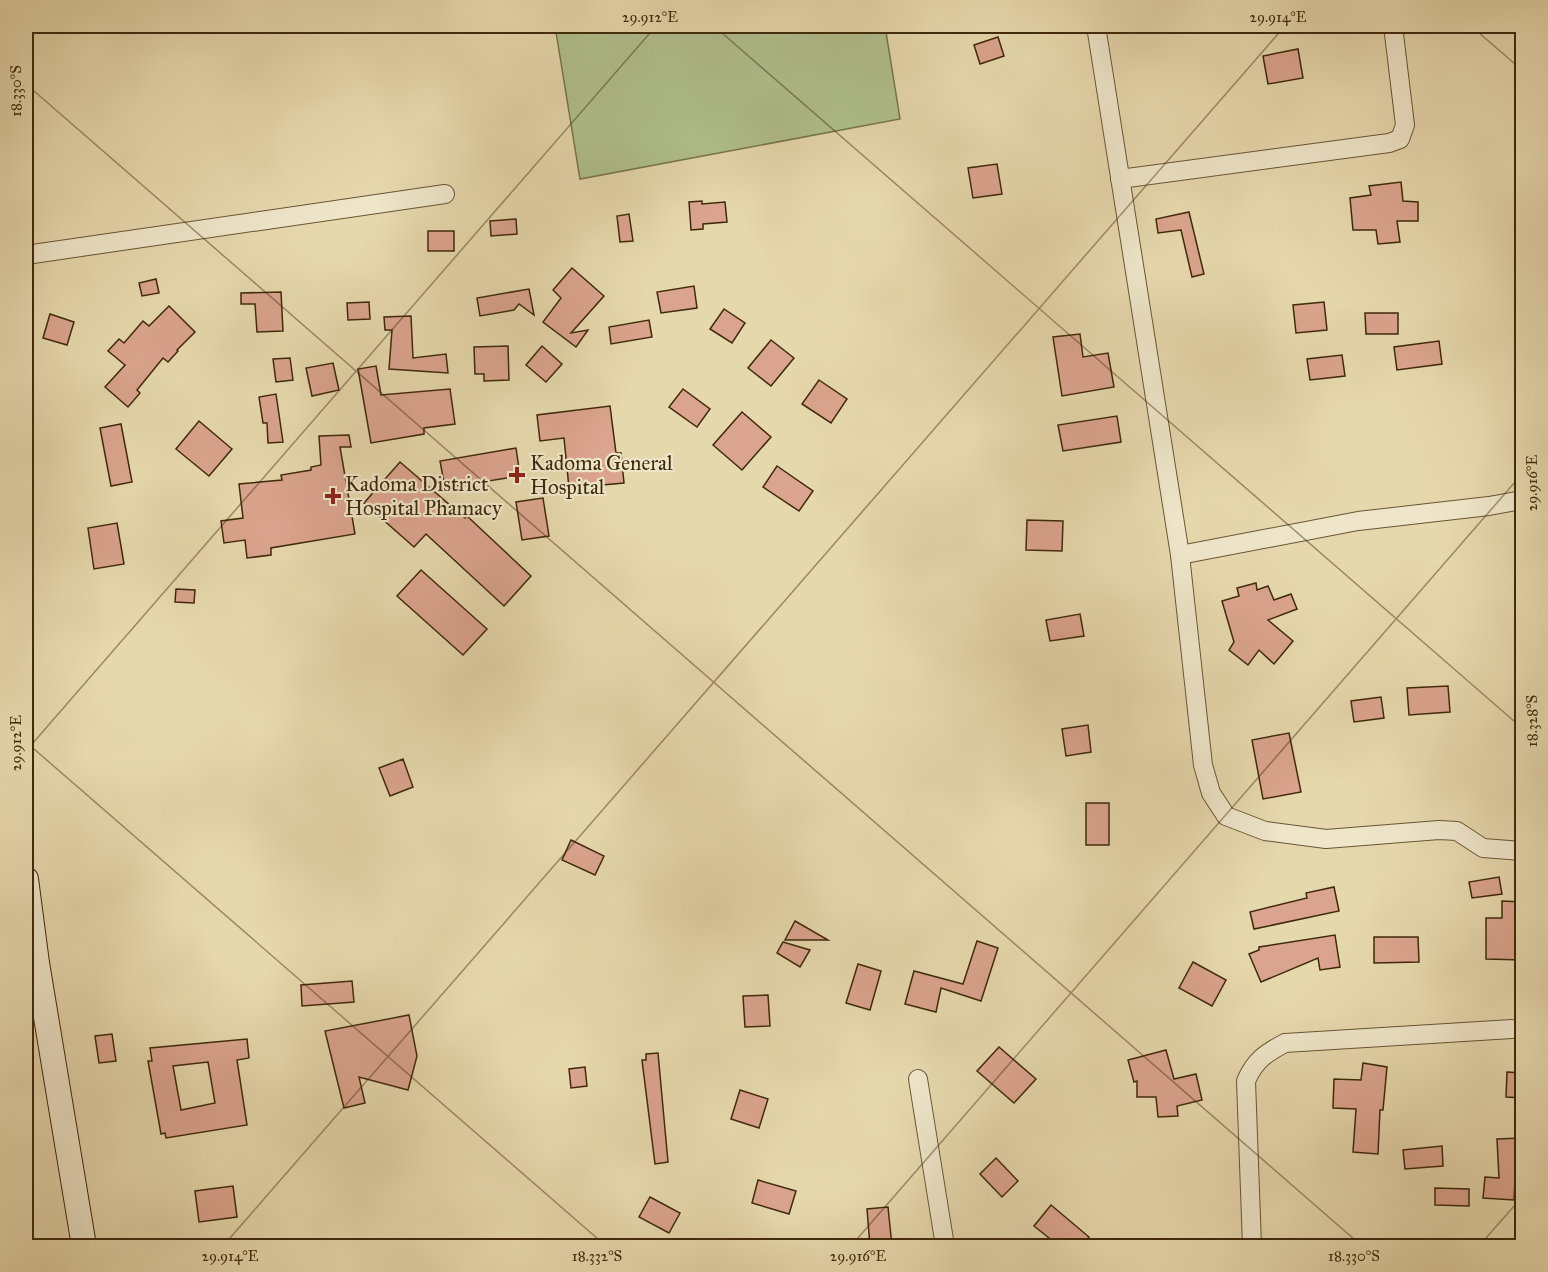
<svg xmlns="http://www.w3.org/2000/svg" width="1548" height="1272" font-family="'IM FELL Great Primer',serif">
	<style>
		.green { fill: #b0c08e; stroke: #78744c; stroke-width: 1.5 }
		.building { fill: #dba48e; stroke: #3f290b; stroke-width: 1.5; fill-rule: evenodd }
		.lines { fill: none; stroke-linecap: round; stroke-linejoin: round }
		.street-casing { stroke: #695534; stroke-width: 20 }
		.secondary-casing { stroke: #3f290b; stroke-width: 26 }
		.street { stroke: #efe6ca; stroke-width: 18 }
		.secondary { stroke: #efe6ca; stroke-width: 24 }
		.ticks { fill: none; stroke: #3f290b; stroke-width: 1.5; stroke-opacity: 0.45 }
		.poi-dot { fill: #8f2418; stroke: #efe6ca; stroke-width: 2 }
		.labels { text-anchor: middle; stroke-width: 4.5; stroke-linejoin: round; paint-order: stroke }
		.poi-label { font-size: 21px; fill: #3f290b; stroke: #efe6ca; text-anchor: start }
		.neatline { fill: none; stroke: #3f290b; stroke-width: 2 }
		.ticks-label { font-size: 15px; text-anchor: middle; fill: #3f290b }
	</style>
	<rect width="100%" height="100%" fill="#e6d8ad"/>
	<filter id="stains"><feTurbulence type="fractalNoise" baseFrequency=".00333" numOctaves="4"/><feColorMatrix values="0 0 0 0 .2 0 0 0 0 .09 0 0 0 0 .02 0 0 0 .5 -.17"/></filter>
	<radialGradient id="worn" r=".72"><stop offset=".6" stop-color="#630" stop-opacity="0"/><stop offset="1" stop-color="#630" stop-opacity=".3"/></radialGradient>
	<polygon class="green" points="555,26 885,26 900,119 580,179"/>
	<g class="building">
		<polygon points="998,37 1004,56 980,64 974,45"/>
		<polygon points="1298,49 1303,78 1268,84 1263,56"/>
		<polygon points="997,164 1002,194 973,198 968,168"/>
		<polygon points="1401,182 1403,201 1418,202 1418,221 1397,221 1400,242 1378,244 1376,230 1353,230 1350,198 1371,195 1369,186"/>
		<polygon points="702,201 702,204 725,202 727,222 703,224 703,229 691,230 689,202"/>
		<polygon points="1189,212 1204,274 1192,277 1181,230 1158,233 1156,219"/>
		<polygon points="629,214 633,241 620,242 617,216"/>
		<polygon points="516,219 517,234 491,236 490,221"/>
		<rect x="428" y="231" width="26" height="20"/>
		<polygon points="572,268 604,296 571,333 588,330 576,347 543,322 561,298 553,290"/>
		<polygon points="156,279 159,293 142,296 139,283"/>
		<polygon points="694,286 697,308 661,313 657,292"/>
		<polygon points="529,289 534,315 519,304 514,310 480,316 477,298"/>
		<polygon points="281,292 283,331 257,332 255,304 241,304 241,293"/>
		<polygon points="369,302 370,319 348,320 347,303"/>
		<polygon points="1324,302 1327,330 1296,333 1293,305"/>
		<polygon points="169,306 195,332 177,350 178,351 168,362 163,358 137,390 140,393 128,407 105,387 125,365 108,351 119,339 124,343 143,321 149,326"/>
		<polygon points="724,309 745,323 732,343 710,329"/>
		<polygon points="1365,313 1398,313 1398,334 1366,334"/>
		<polygon points="50,314 74,322 67,345 43,338"/>
		<polygon points="411,316 413,358 446,354 448,373 389,369 392,330 385,330 384,317"/>
		<polygon points="649,320 652,337 611,344 609,327"/>
		<polygon points="1080,334 1083,357 1108,353 1114,387 1062,396 1053,337"/>
		<polygon points="771,340 794,358 771,386 748,368"/>
		<polygon points="1439,341 1442,364 1397,370 1394,347"/>
		<polygon points="508,346 509,380 484,381 484,374 475,374 474,347"/>
		<polygon points="542,346 562,364 546,382 526,365"/>
		<polygon points="1342,355 1345,376 1310,380 1307,359"/>
		<polygon points="290,358 293,380 276,382 273,359"/>
		<polygon points="333,363 339,390 312,396 306,368"/>
		<polygon points="376,366 381,395 450,389 455,424 424,428 424,434 371,443 358,369"/>
		<polygon points="819,380 847,399 831,423 802,404"/>
		<polygon points="683,389 710,409 697,427 669,407"/>
		<polygon points="276,394 283,442 268,443 267,423 263,423 259,397"/>
		<polygon points="610,406 616,453 621,453 624,483 569,488 564,438 540,441 537,415"/>
		<polygon points="742,412 771,437 742,470 713,445"/>
		<polygon points="1117,416 1121,442 1063,451 1058,425"/>
		<polygon points="199,421 232,449 209,476 176,449"/>
		<polygon points="121,424 132,482 111,486 100,428"/>
		<polygon points="349,435 351,447 340,447 355,534 271,548 271,555 247,558 245,540 224,543 221,521 243,518 239,484 282,480 281,475 311,470 311,467 321,465 319,436"/>
		<polygon points="516,448 520,476 445,488 440,461"/>
		<polygon points="400,462 465,518 467,516 531,576 504,606 426,534 414,547 364,503"/>
		<polygon points="777,466 813,491 799,511 763,487"/>
		<polygon points="543,498 549,536 522,540 516,502"/>
		<polygon points="1027,520 1063,521 1062,551 1026,550"/>
		<polygon points="117,523 124,564 94,569 88,528"/>
		<polygon points="421,570 487,629 463,655 397,596"/>
		<polygon points="1256,583 1257,590 1268,586 1274,600 1291,594 1297,609 1268,620 1293,641 1274,664 1259,650 1248,665 1229,650 1234,642 1222,601 1239,596 1237,588"/>
		<polygon points="176,589 195,590 194,603 175,602"/>
		<polygon points="1080,614 1084,636 1050,641 1046,620"/>
		<polygon points="1448,686 1450,712 1409,715 1407,688"/>
		<polygon points="1381,697 1384,718 1354,722 1351,701"/>
		<polygon points="1088,725 1091,752 1066,756 1062,729"/>
		<polygon points="1289,733 1301,792 1263,799 1252,740"/>
		<polygon points="403,759 413,787 390,796 379,768"/>
		<rect x="1086" y="803" width="23" height="42"/>
		<polygon points="571,840 604,856 595,875 562,860"/>
		<polygon points="1499,877 1502,894 1472,898 1469,882"/>
		<polygon points="1334,887 1339,911 1254,929 1250,912 1307,898 1306,893"/>
		<polygon points="1502,901 1522,902 1522,960 1486,959 1486,918 1502,918"/>
		<polygon points="795,921 828,940 785,940"/>
		<polygon points="1335,935 1340,967 1320,970 1318,958 1261,982 1249,954 1259,950 1259,947"/>
		<polygon points="1374,937 1418,937 1419,962 1374,963"/>
		<polygon points="977,941 998,948 981,1001 941,988 936,1012 905,1004 914,971 963,984"/>
		<polygon points="783,942 810,950 800,967 777,953"/>
		<polygon points="1193,962 1226,980 1212,1006 1179,988"/>
		<polygon points="858,964 881,971 870,1010 846,1003"/>
		<polygon points="352,981 354,1002 302,1006 301,985"/>
		<polygon points="768,995 770,1026 745,1027 743,996"/>
		<polygon points="409,1015 417,1056 408,1090 359,1077 365,1103 344,1108 325,1031"/>
		<polygon points="112,1034 116,1061 99,1063 95,1036"/>
		<path d="M247,1039L249,1058L237,1060L247,1125L166,1138L165,1133L161,1134L148,1061H152L150,1048ZM208,1062L215,1103L181,1110L173,1066Z"/>
		<polygon points="999,1047 1036,1079 1014,1103 977,1071"/>
		<polygon points="1166,1050 1174,1079 1196,1074 1202,1100 1177,1106 1178,1116 1158,1117 1156,1097 1137,1097 1137,1081 1134,1082 1128,1060"/>
		<polygon points="658,1053 668,1162 655,1164 642,1060 646,1060 646,1054"/>
		<polygon points="1363,1063 1387,1067 1383,1110 1380,1110 1378,1154 1353,1152 1356,1109 1333,1108 1334,1079 1361,1080"/>
		<polygon points="585,1067 587,1086 571,1088 569,1069"/>
		<polygon points="1507,1072 1522,1073 1522,1098 1506,1097"/>
		<polygon points="740,1090 768,1099 759,1128 731,1119"/>
		<polygon points="1522,1138 1522,1163 1516,1163 1514,1200 1483,1198 1485,1177 1499,1178 1497,1139"/>
		<polygon points="1442,1146 1443,1166 1405,1169 1403,1150"/>
		<polygon points="996,1158 1018,1181 1002,1197 980,1174"/>
		<polygon points="758,1180 796,1191 789,1214 752,1203"/>
		<polygon points="233,1186 237,1217 199,1222 195,1191"/>
		<polygon points="1435,1188 1469,1189 1469,1206 1435,1205"/>
		<polygon points="650,1197 680,1213 669,1233 639,1217"/>
		<polygon points="1051,1205 1089,1237 1081,1246 1059,1246 1034,1226"/>
		<polygon points="888,1207 892,1246 870,1246 867,1209"/>
	</g>
	<g class="lines">
		<g class="street-casing">
			<g id="street">
				<polyline points="1096,26 1180,555 1203,765 1211,793 1226,816 1265,831 1326,839 1439,830 1457,831 1483,848 1522,851"/>
				<polyline points="1120,179 1389,143 1400,139 1405,125 1393,26"/>
				<polyline points="26,255 445,194"/>
				<polyline points="1180,555 1358,521 1489,506 1522,500"/>
				<polyline points="918,1079 945,1246"/>
				<path d="M1252,1246L1246,1081C1255,1060 1266,1053 1285,1043L1512,1029"/>
			</g>
		</g>
		<g class="secondary-casing">
			<polyline id="secondary" points="26,879 37,963 84,1246"/>
		</g>
		<use href="#street" class="street"/>
		<use href="#secondary" class="secondary"/>
	</g>
	<path class="ticks" d="M714,26L1522,728M1471,26L1522,70M26,29L28,26M26,84L1362,1246M26,742L606,1246M26,751L656,26M223,1246L1285,26M851,1246L1522,474M1479,1246L1522,1197"/>
	<g class="poi-dot">
		<path d="M514 466h6v6h6v6h-6v6h-6v-6h-6v-6h6z"/>
		<path d="M330 487h6v6h6v6h-6v6h-6v-6h-6v-6h6z"/>
	</g>
	<g class="labels">
		<g class="poi-label">
			<text x="530" y="470">Kadoma General<tspan x="530" dy="24">Hospital</tspan></text>
			<text x="345" y="491">Kadoma District<tspan x="345" dy="24">Hospital Phamacy</tspan></text>
		</g>
	</g>
	<rect width="1548" height="1272" fill="none" stroke="#e6d8ad" stroke-width="66"/>
	<rect x="33" y="33" width="1482" height="1206" class="neatline"/>
	<g class="ticks-label">
		<text x="650" y="22">29.912°E</text>
		<text x="1278" y="22">29.914°E</text>
		<text transform="translate(16 91) rotate(-90)" y="5">18.330°S</text>
		<text transform="translate(1532 483) rotate(-90)" y="5">29.916°E</text>
		<text transform="translate(1532 721) rotate(-90)" y="5">18.328°S</text>
		<text transform="translate(16 743) rotate(-90)" y="5">29.912°E</text>
		<text x="230" y="1261">29.914°E</text>
		<text x="597" y="1261">18.332°S</text>
		<text x="858" y="1261">29.916°E</text>
		<text x="1354" y="1261">18.330°S</text>
	</g>
	<rect width="100%" height="100%" filter="url(#stains)"/>
	<rect width="100%" height="100%" fill="url(#worn)"/>
</svg>
